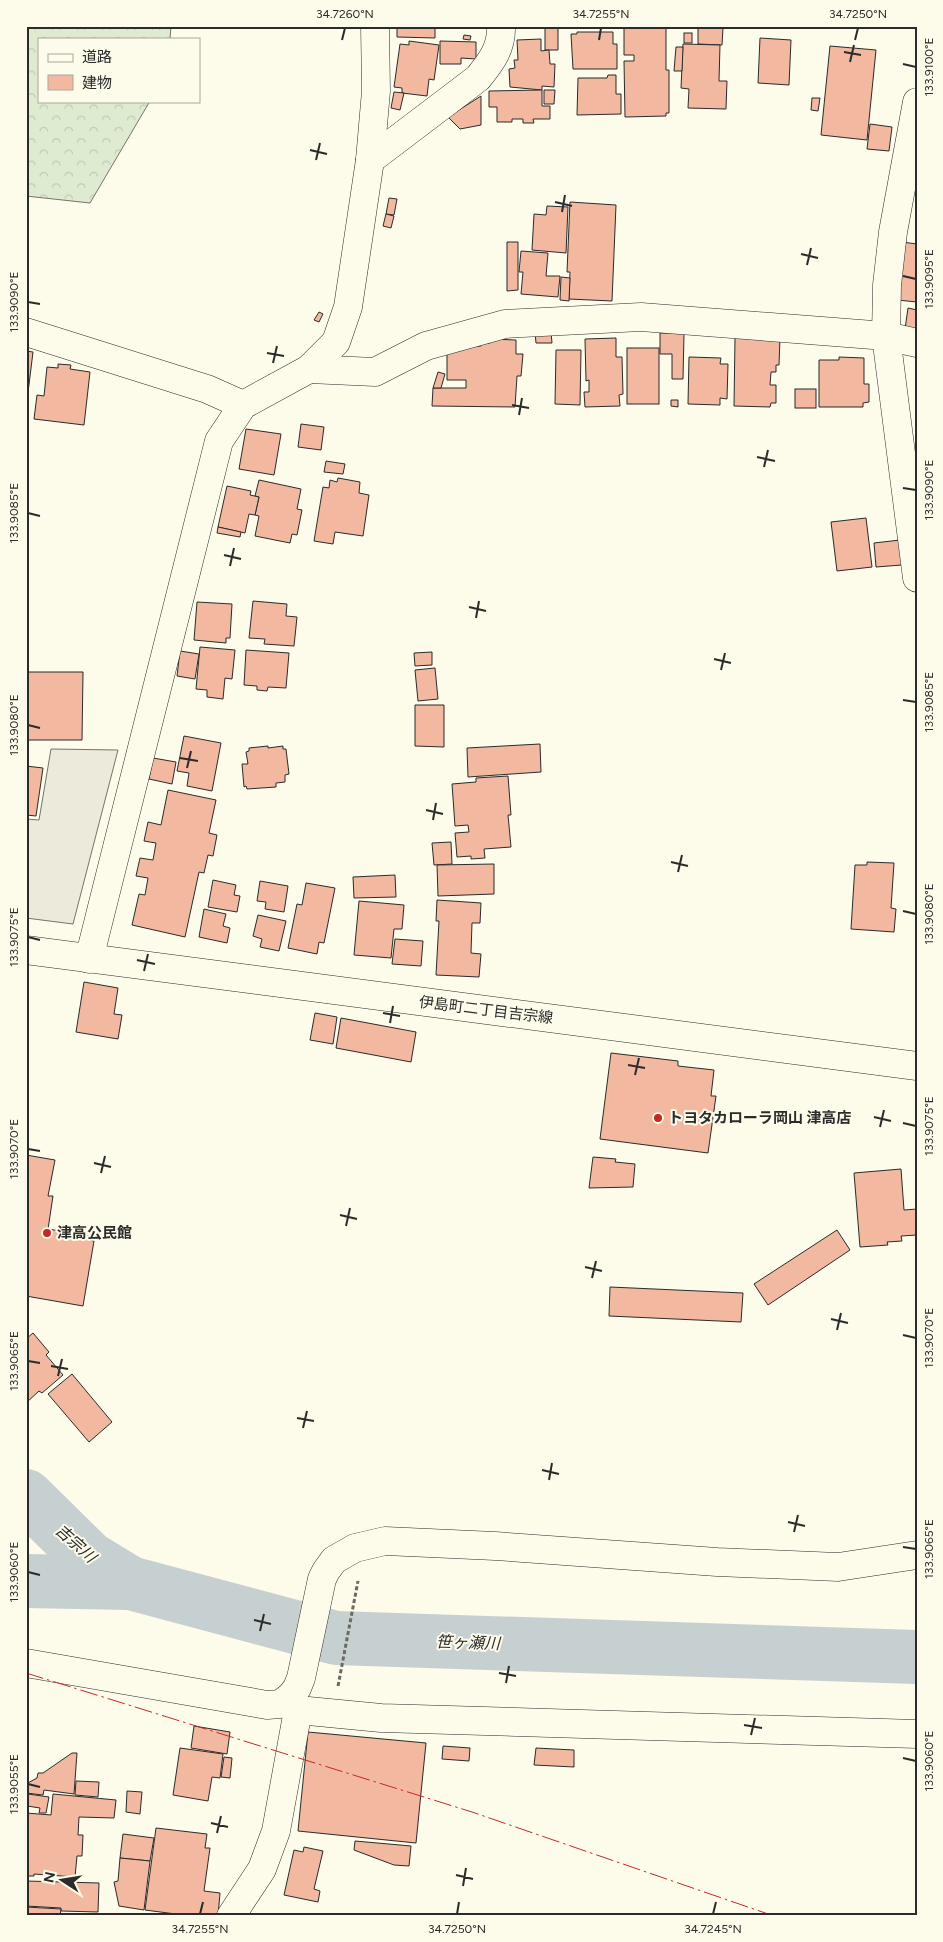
<svg xmlns="http://www.w3.org/2000/svg" width="943" height="1942" font-family="Figtree,'Noto Sans JP',sans-serif">
	<style>
		.forest { fill: url(#forest-crowns); stroke: #74746e }
		.parking { fill: #eceadb; stroke: #74746e }
		.lines { fill: none; stroke-linecap: round; stroke-linejoin: round }
		.river { stroke: #c7d0d0; stroke-width: 54 }
		.building { fill: #f2b8a0; stroke: #2b2b2b }
		.minor-casing { stroke: #2b2b2b; stroke-width: 29 }
		.tertiary-casing { stroke: #2b2b2b; stroke-width: 29 }
		.path { stroke: #6a6964; stroke-width: 3; stroke-dasharray: 4 2.5; stroke-linecap: butt }
		.minor { stroke: #fdfbea; stroke-width: 28 }
		.tertiary { stroke: #fdfbea; stroke-width: 28 }
		.power { stroke: #c62828; stroke-width: 1; stroke-dasharray: 18 4 2.5 4; stroke-linecap: butt }
		.ticks { fill: none; stroke: #2b2b2b; stroke-width: 2 }
		.poi-dot { fill: #c62828; stroke: #fdfbea; stroke-width: 2 }
		.labels { text-anchor: middle; stroke-width: 4; stroke-linejoin: round; paint-order: stroke }
		.street-label { font-size: 15px; fill: #2b2b2b; stroke: #fdfbea }
		.poi-label { font-size: 15px; font-weight: bold; fill: #2b2b2b; stroke: #fdfbea; text-anchor: start }
		.water-label { font-size: 16px; font-style: italic; fill: #2b2b2b; stroke: #fdfbea }
		.neatline { fill: none; stroke: #2b2b2b; stroke-width: 2 }
		.ticks-label { font-size: 12px; text-anchor: middle; fill: #2b2b2b }
	</style>
	<defs>
		<pattern id="forest-crowns" width="20" height="18" patternUnits="userSpaceOnUse" patternTransform="scale(1.25)"><rect width="20" height="18" fill="#deebd1"/><path d="M2 6a3 3 0 1 1 6 0M12 15a3 3 0 1 1 6 0" fill="none" stroke="#bfcab4"/></pattern>
	</defs>
	<rect width="100%" height="100%" fill="#fdfbea"/>
	<polygon class="forest" points="26,26 171,26 170,39 39,39 39,101 150,101 90,203 26,196"/>
	<polygon class="parking" points="51,749 118,750 73,924 26,918 26,819 39,820"/>
	<g class="lines">
		<g class="river">
			<polyline points="26,1496 89,1558 130,1583"/>
			<polyline points="26,1581 130,1583 336,1638 917,1657"/>
		</g>
	</g>
	<g class="building">
		<polygon points="397,26 435,26 435,38 397,37"/>
		<polygon points="558,27 558,50 545,50 545,28"/>
		<polygon points="666,27 666,70 669,70 669,113 666,113 666,116 625,117 624,61 634,61 634,55 624,55 624,28"/>
		<polygon points="698,27 723,28 722,45 698,44"/>
		<polygon points="577,32 613,32 613,44 617,44 617,69 573,69 571,34 577,34"/>
		<rect x="684" y="33" width="8" height="10"/>
		<polygon points="464,35 471,36 470,40 463,39"/>
		<polygon points="760,38 791,40 789,85 758,83"/>
		<polygon points="541,39 541,51 549,50 550,64 555,64 554,87 542,86 542,90 510,87 509,69 515,68 514,60 518,60 517,40"/>
		<polygon points="409,41 439,45 434,80 429,79 427,96 402,93 402,88 394,87 400,44 409,45"/>
		<polygon points="440,41 476,42 476,59 461,58 461,64 440,64"/>
		<polygon points="683,44 720,45 719,81 727,81 726,109 688,108 689,89 681,88"/>
		<polygon points="830,46 876,50 867,140 821,135"/>
		<polygon points="676,47 683,47 682,71 674,71"/>
		<polygon points="608,75 616,75 616,94 621,94 621,114 577,115 578,78 607,78"/>
		<polygon points="542,90 542,106 550,106 550,119 533,119 534,123 523,123 523,119 512,119 512,122 497,122 497,107 489,107 489,91"/>
		<polygon points="544,90 555,90 554,104 544,104"/>
		<polygon points="394,92 404,93 400,110 391,108"/>
		<polygon points="481,96 481,125 460,129 448,117"/>
		<polygon points="812,98 820,98 818,111 811,110"/>
		<polygon points="870,124 892,127 889,151 867,149"/>
		<polygon points="389,198 397,199 394,215 386,214"/>
		<polygon points="570,202 616,205 612,301 569,299 570,272 567,272"/>
		<polygon points="547,206 568,207 566,253 532,250 534,214 546,215"/>
		<polygon points="386,214 394,216 391,228 383,226"/>
		<polygon points="507,242 518,242 518,290 507,291"/>
		<polygon points="902,242 917,244 917,302 897,300"/>
		<polygon points="521,251 548,253 546,276 560,276 558,297 521,294 523,272 519,272"/>
		<polygon points="561,277 570,278 569,301 560,300"/>
		<polygon points="908,308 917,310 917,331 905,329"/>
		<polygon points="319,312 323,314 319,322 314,320"/>
		<polygon points="535,332 551,332 552,343 536,343"/>
		<polygon points="660,333 684,333 683,379 672,379 672,354 660,354"/>
		<polygon points="616,338 616,357 622,357 623,394 619,395 620,406 585,407 584,392 589,392 589,380 586,381 585,339"/>
		<polygon points="735,338 780,338 779,365 776,365 776,372 771,372 770,385 776,385 776,403 771,403 770,407 734,406"/>
		<polygon points="490,339 516,340 516,354 523,354 521,376 517,376 515,407 432,406 433,388 466,388 466,380 447,380 447,351 460,351 460,346 481,346 481,343 490,343"/>
		<rect x="627" y="348" width="32" height="56"/>
		<polygon points="556,350 581,350 580,405 555,404"/>
		<polygon points="26,351 33,352 26,409"/>
		<polygon points="689,357 721,358 720,364 728,364 727,399 720,398 720,405 688,404"/>
		<polygon points="839,357 864,358 864,384 869,384 869,402 863,403 863,407 819,407 819,360 839,360"/>
		<polygon points="58,364 71,365 70,369 90,372 84,425 34,419 37,395 44,396 47,367 58,368"/>
		<polygon points="438,372 445,374 441,388 433,388"/>
		<rect x="795" y="389" width="21" height="19"/>
		<polygon points="671,400 678,400 678,407 671,406"/>
		<polygon points="301,424 324,427 321,450 298,447"/>
		<polygon points="246,429 281,434 274,475 239,469"/>
		<polygon points="326,461 345,464 343,474 324,472"/>
		<polygon points="338,478 360,482 359,493 369,495 363,536 335,532 333,544 314,541 323,487 329,488 330,480 337,482"/>
		<polygon points="259,480 301,489 297,509 302,510 297,535 292,534 290,543 255,536 259,516 255,515 259,497 255,496"/>
		<polygon points="227,486 251,491 250,495 259,497 255,515 249,514 245,533 218,527"/>
		<polygon points="866,518 872,567 837,571 831,522"/>
		<polygon points="218,527 241,532 240,537 217,533"/>
		<polygon points="900,540 902,565 876,567 874,543"/>
		<polygon points="253,601 287,604 286,616 297,617 294,646 264,644 265,639 249,638"/>
		<polygon points="197,602 232,604 230,638 226,638 226,643 194,640"/>
		<polygon points="200,647 235,650 232,679 225,678 223,699 207,697 207,690 196,689"/>
		<polygon points="246,650 289,653 286,688 268,687 267,691 257,690 257,686 244,685"/>
		<polygon points="180,651 199,654 195,679 177,676"/>
		<polygon points="432,652 432,665 415,666 414,653"/>
		<polygon points="435,668 438,699 418,701 415,670"/>
		<polygon points="26,672 83,672 82,740 26,740"/>
		<polygon points="415,705 444,705 444,747 415,746"/>
		<polygon points="184,736 221,743 212,791 187,786 189,773 177,771"/>
		<polygon points="540,744 541,772 468,777 467,748"/>
		<polygon points="268,746 268,748 283,746 283,749 286,749 289,774 285,775 285,782 276,783 276,787 247,789 246,786 244,787 242,764 248,764 246,752 249,751 249,748"/>
		<polygon points="153,758 176,762 172,784 149,779"/>
		<polygon points="26,766 43,768 36,816 26,815"/>
		<polygon points="508,776 511,815 508,815 511,847 484,849 485,858 471,859 471,856 457,857 455,833 469,832 468,825 455,826 452,784 476,782 476,778"/>
		<polygon points="168,790 216,800 209,833 217,835 213,856 208,855 204,873 199,872 185,937 132,925 139,894 145,895 148,878 136,876 140,858 153,860 156,843 144,841 148,822 161,825"/>
		<polygon points="451,842 452,864 434,865 432,843"/>
		<polygon points="867,862 894,863 891,908 896,909 894,932 851,929 855,865 867,865"/>
		<polygon points="494,864 494,894 438,896 437,865"/>
		<polygon points="395,875 396,897 354,898 353,877"/>
		<polygon points="213,880 236,885 234,895 240,896 237,912 208,907"/>
		<polygon points="260,881 288,886 284,912 265,909 266,902 257,901"/>
		<polygon points="306,883 335,888 324,943 319,942 317,954 288,948 297,904 302,905"/>
		<polygon points="437,900 481,903 480,923 472,923 471,953 481,954 479,977 436,975 439,921 436,921"/>
		<polygon points="359,901 404,905 402,929 394,929 391,958 354,955"/>
		<polygon points="204,909 226,914 223,926 230,928 227,943 199,937"/>
		<polygon points="258,915 286,921 279,951 260,947 262,939 253,936"/>
		<polygon points="395,939 423,941 421,966 392,964"/>
		<polygon points="84,982 118,988 114,1014 122,1015 118,1039 76,1032"/>
		<polygon points="315,1013 337,1017 333,1044 310,1040"/>
		<polygon points="341,1018 416,1032 411,1062 336,1048"/>
		<polygon points="611,1053 678,1061 678,1066 714,1070 711,1096 716,1096 708,1153 600,1139"/>
		<polygon points="26,1155 55,1160 48,1196 53,1196 48,1229 89,1236 89,1240 94,1241 83,1306 26,1296"/>
		<polygon points="593,1157 616,1159 615,1162 635,1164 633,1187 589,1188"/>
		<polygon points="901,1169 904,1210 917,1209 917,1235 901,1236 902,1241 887,1242 888,1245 860,1247 854,1173"/>
		<polygon points="837,1230 850,1250 768,1305 754,1284"/>
		<polygon points="610,1287 743,1293 741,1322 609,1316"/>
		<polygon points="33,1333 49,1352 46,1355 63,1375 42,1393 39,1391 26,1403 26,1339"/>
		<polygon points="72,1374 112,1422 89,1442 48,1394"/>
		<polygon points="194,1726 230,1732 227,1754 191,1748"/>
		<polygon points="308,1732 426,1743 416,1843 298,1831"/>
		<polygon points="443,1746 470,1748 469,1761 442,1759"/>
		<polygon points="180,1748 223,1754 220,1778 212,1777 208,1801 173,1795"/>
		<polygon points="536,1748 574,1750 574,1767 534,1765"/>
		<polygon points="72,1753 77,1753 74,1794 44,1790 43,1795 26,1793 26,1784 37,1778 38,1773 43,1773"/>
		<polygon points="224,1757 232,1758 230,1778 221,1777"/>
		<polygon points="76,1781 99,1782 98,1797 75,1795"/>
		<polygon points="127,1791 142,1792 140,1814 126,1812"/>
		<polygon points="28,1794 49,1797 46,1813 39,1813 40,1808 27,1806"/>
		<polygon points="53,1794 116,1800 114,1818 79,1817 78,1835 83,1835 82,1856 77,1856 75,1877 34,1874 34,1876 26,1876 26,1813 51,1815"/>
		<polygon points="156,1828 207,1834 205,1848 210,1848 204,1891 220,1893 218,1916 191,1916 145,1910"/>
		<polygon points="123,1834 154,1838 150,1861 120,1858"/>
		<polygon points="355,1841 411,1846 409,1866 394,1865 354,1850"/>
		<polygon points="304,1847 323,1851 314,1889 320,1891 318,1902 284,1895 294,1850 303,1852"/>
		<polygon points="120,1858 150,1861 144,1910 119,1906 114,1882 118,1881"/>
		<polygon points="26,1881 99,1883 98,1912 61,1911 61,1908 26,1906"/>
		<polygon points="26,1907 61,1909 60,1916 26,1916"/>
		<polygon points="122,1914 152,1916 122,1916"/>
	</g>
	<g class="lines">
		<g class="minor-casing">
			<g id="minor">
				<polyline points="917,102 893,232 887,285 886,336 917,578"/>
				<path d="M370,160L478,78C491,62 502,48 501,26"/>
				<polyline points="26,332 207,389 243,405"/>
				<polyline points="309,369 375,372 426,346 505,324 641,317 886,336 917,343"/>
				<polyline points="26,1663 267,1705 280,1704 290,1697 298,1710 381,1718 917,1734"/>
				<polyline points="231,1916 262,1869 276,1831 298,1710"/>
			</g>
		</g>
		<g class="tertiary-casing">
			<g id="tertiary">
				<polyline points="26,950 917,1066"/>
				<polyline points="89,959 219,441 243,405 309,369 336,342 348,307 370,160 376,91 375,26"/>
				<polyline points="290,1697 297,1688 301,1678 322,1579 326,1571 334,1560 355,1548 385,1541 495,1546 717,1562 838,1567 917,1555"/>
			</g>
		</g>
		<polyline class="path" points="338,1686 358,1581"/>
		<use href="#minor" class="minor"/>
		<use href="#tertiary" class="tertiary"/>
		<polyline class="power" points="26,1673 472,1812 774,1916"/>
	</g>
	<path class="ticks" d="M342,40L345,28M599,40L601,28M855,40L858,28M844,52L861,55M850,62L854,45M903,64L916,67M310,150L327,154M316,160L320,143M555,202L572,206M562,212L565,195M801,254L818,258M807,265L811,248M903,276L916,279M28,302L40,304M267,353L284,356M273,363L277,346M512,405L529,408M519,415L522,398M757,457L775,461M764,467L768,450M903,488L916,490M28,513L40,516M224,555L241,559M230,566L234,548M469,607L486,611M476,618L479,601M714,659L731,663M721,670L725,653M903,700L916,702M28,725L40,728M180,758L198,761M187,768L191,751M426,810L443,814M433,820L436,803M671,862L688,866M678,872L682,855M903,911L916,914M28,937L40,940M137,960L155,964M144,971L148,954M383,1013L400,1016M390,1023L393,1006M628,1065L645,1068M635,1075L639,1058M874,1117L891,1121M903,1123L916,1126M880,1127L884,1110M28,1149L40,1151M94,1163L111,1167M101,1173L105,1156M340,1215L357,1219M346,1226L350,1208M585,1267L602,1271M592,1278L596,1261M831,1319L848,1323M837,1330L841,1313M903,1335L916,1338M28,1361L40,1363M51,1366L68,1369M58,1376L62,1359M297,1418L314,1421M303,1428L307,1411M542,1470L559,1474M549,1480L552,1463M788,1522L805,1526M794,1532L798,1515M903,1547L916,1549M28,1572L40,1575M254,1620L271,1624M260,1631L264,1614M499,1673L516,1676M506,1683L509,1666M744,1725L762,1728M751,1735L755,1718M903,1758L916,1761M28,1784L40,1787M211,1823L228,1827M217,1833L221,1816M456,1875L473,1879M463,1886L466,1868M200,1914L203,1902M457,1914L459,1902M713,1914L716,1902"/>
	<g class="poi-dot">
		<circle cx="658" cy="1118" r="5"/>
		<circle cx="47" cy="1233" r="5"/>
	</g>
	<g class="labels">
		<g class="street-label">
			<text transform="translate(486 1010) rotate(7)" y="5">伊島町二丁目吉宗線</text>
		</g>
		<g class="poi-label">
			<text x="668" y="1123">トヨタカローラ岡山 津高店</text>
			<text x="57" y="1238">津高公民館</text>
		</g>
		<g class="water-label">
			<text transform="translate(76 1543) rotate(42)" y="6">吉宗川</text>
			<text transform="translate(468 1642) rotate(2)" y="6">笹ヶ瀬川</text>
		</g>
	</g>
	<rect width="943" height="1942" fill="none" stroke="#fdfbea" stroke-width="55"/>
	<rect x="38" y="38" width="162" height="65" fill="#fdfbea" stroke="#a9a89e"/>
	<rect x="48" y="54" width="25" height="8" fill="#fdfbea" stroke="#a9a89e"/>
	<text x="82" y="62" font-size="15" fill="#2b2b2b">道路</text>
	<rect x="48" y="75" width="25" height="15" fill="#f2b8a0" stroke="#a9a89e"/>
	<text x="82" y="88" font-size="15" fill="#2b2b2b">建物</text>
	<g transform="translate(62 1880) rotate(282)" stroke="#fdfbea" stroke-width="4" paint-order="stroke">
	<path d="M0-4L9 19L0 12L-9 19Z" fill="#2b2b2b"/>
	<text y="-8" font-size="14" font-weight="bold" text-anchor="middle" fill="#2b2b2b">N</text>
	</g>
	<rect x="28" y="28" width="888" height="1886" class="neatline"/>
	<g class="ticks-label">
		<text x="345" y="18">34.7260°N</text>
		<text x="601" y="18">34.7255°N</text>
		<text x="858" y="18">34.7250°N</text>
		<text transform="translate(929 67) rotate(-90)" y="4">133.9100°E</text>
		<text transform="translate(929 279) rotate(-90)" y="4">133.9095°E</text>
		<text transform="translate(14 302) rotate(-90)" y="4">133.9090°E</text>
		<text transform="translate(929 490) rotate(-90)" y="4">133.9090°E</text>
		<text transform="translate(14 513) rotate(-90)" y="4">133.9085°E</text>
		<text transform="translate(929 702) rotate(-90)" y="4">133.9085°E</text>
		<text transform="translate(14 725) rotate(-90)" y="4">133.9080°E</text>
		<text transform="translate(929 914) rotate(-90)" y="4">133.9080°E</text>
		<text transform="translate(14 937) rotate(-90)" y="4">133.9075°E</text>
		<text transform="translate(929 1126) rotate(-90)" y="4">133.9075°E</text>
		<text transform="translate(14 1149) rotate(-90)" y="4">133.9070°E</text>
		<text transform="translate(929 1338) rotate(-90)" y="4">133.9070°E</text>
		<text transform="translate(14 1361) rotate(-90)" y="4">133.9065°E</text>
		<text transform="translate(929 1549) rotate(-90)" y="4">133.9065°E</text>
		<text transform="translate(14 1572) rotate(-90)" y="4">133.9060°E</text>
		<text transform="translate(929 1761) rotate(-90)" y="4">133.9060°E</text>
		<text transform="translate(14 1784) rotate(-90)" y="4">133.9055°E</text>
		<text x="200" y="1933">34.7255°N</text>
		<text x="457" y="1933">34.7250°N</text>
		<text x="713" y="1933">34.7245°N</text>
	</g>
</svg>
